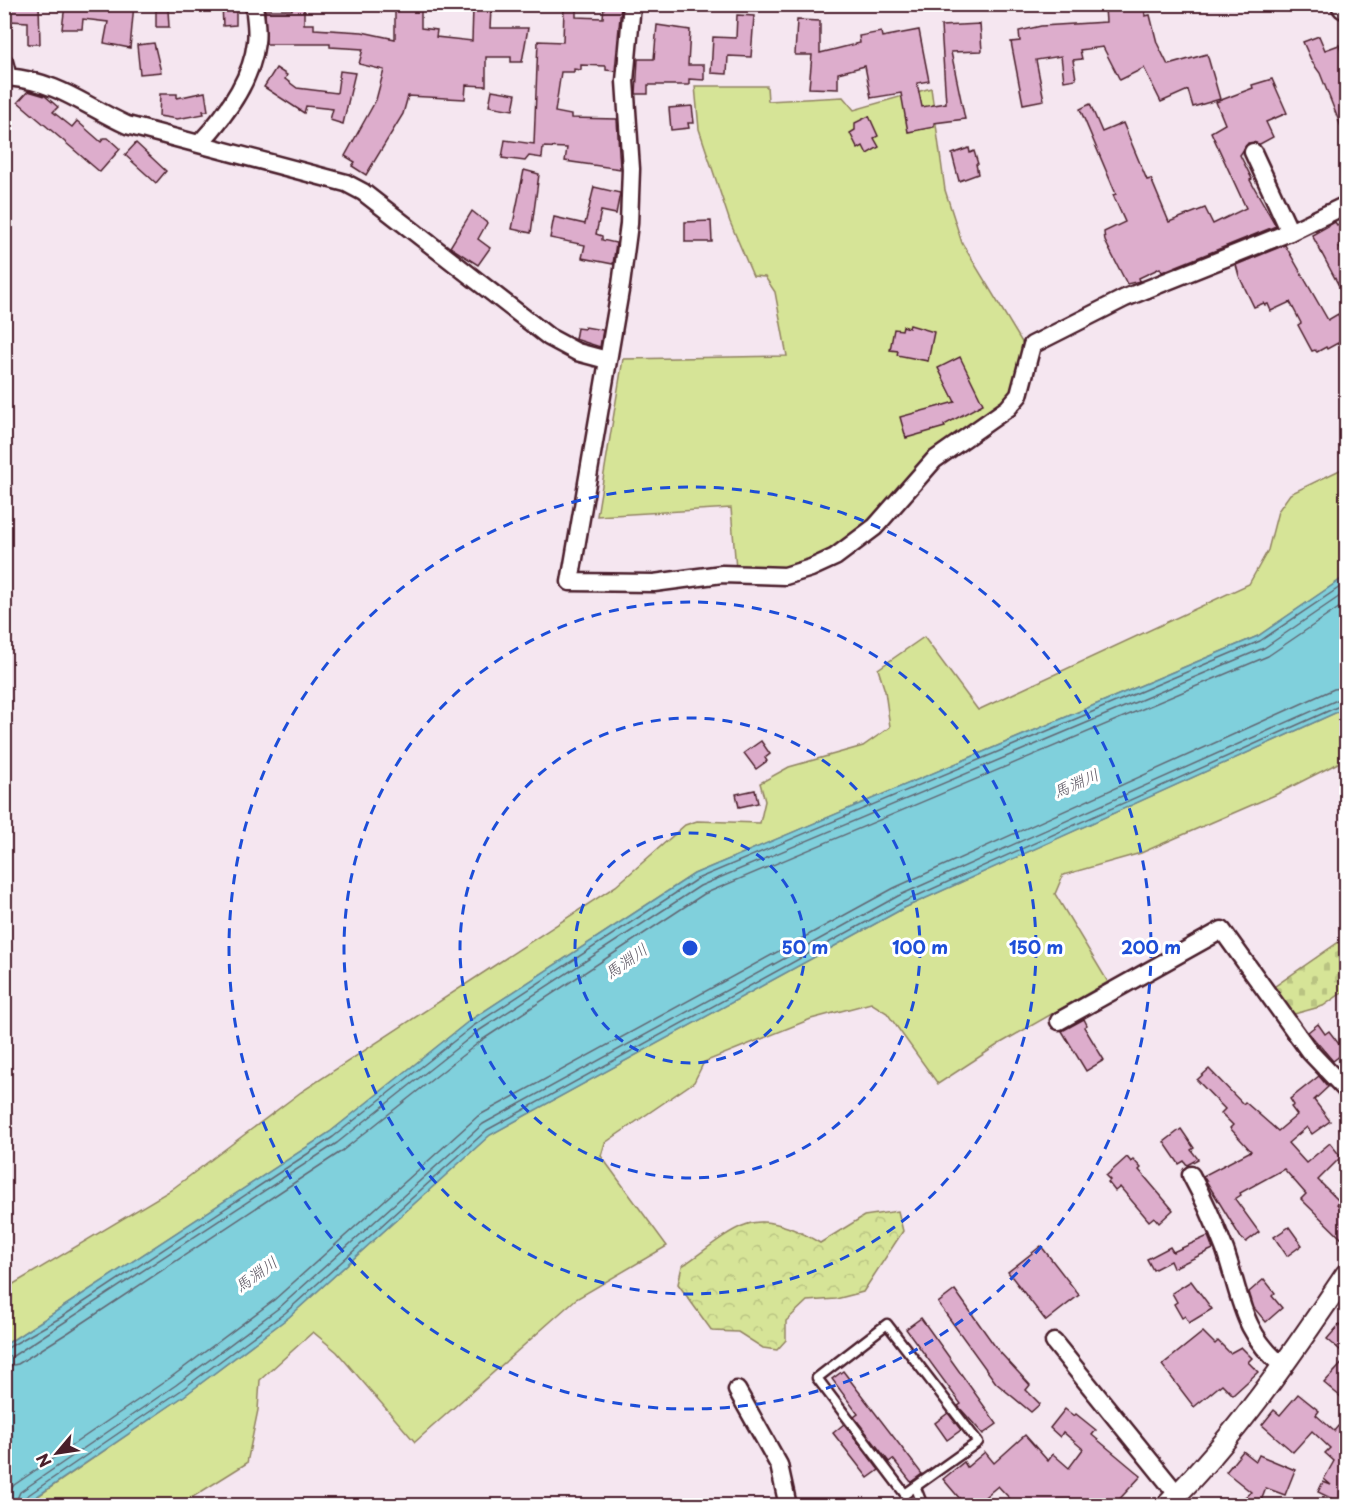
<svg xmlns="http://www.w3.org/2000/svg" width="1351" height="1510" font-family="'Playpen Sans','Klee One',sans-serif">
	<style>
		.green { fill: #d6e497; stroke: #908261; stroke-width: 1.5 }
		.forest { fill: url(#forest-crowns); stroke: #908261; stroke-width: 1.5 }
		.cemetery { fill: url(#cemetery-stones); stroke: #908261; stroke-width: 1.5 }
		.water { fill: #80d0dc; stroke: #6a8995; stroke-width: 1.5 }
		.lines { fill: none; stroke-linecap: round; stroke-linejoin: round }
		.shore { stroke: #606672; stroke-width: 1.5 }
		.building { fill: #ddadcc; stroke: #4a1f2b; stroke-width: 1.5 }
		.service-casing { stroke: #4a1f2b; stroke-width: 13 }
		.minor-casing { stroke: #4a1f2b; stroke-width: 21 }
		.tertiary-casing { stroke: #4a1f2b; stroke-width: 24 }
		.trunk-casing { stroke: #4a1f2b; stroke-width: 32 }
		.service { stroke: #fff; stroke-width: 8 }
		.minor { stroke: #fff; stroke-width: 16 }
		.tertiary { stroke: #fff; stroke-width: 20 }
		.trunk { stroke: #fff; stroke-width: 27 }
		.ring { fill: none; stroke: #1d4ed8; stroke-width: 3; stroke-dasharray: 10 8 }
		.labels { text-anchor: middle; stroke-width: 6; stroke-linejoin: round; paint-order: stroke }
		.water-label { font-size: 16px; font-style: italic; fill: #5a5460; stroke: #fff }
		.centre { fill: #1d4ed8; stroke: #fff; stroke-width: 3 }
		.ring-label { font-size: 18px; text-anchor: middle; font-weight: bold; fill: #1d4ed8; stroke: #fff; stroke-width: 6; stroke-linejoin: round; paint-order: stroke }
	</style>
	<defs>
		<pattern id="forest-crowns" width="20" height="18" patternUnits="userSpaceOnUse" patternTransform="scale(1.5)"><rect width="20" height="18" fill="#d6e497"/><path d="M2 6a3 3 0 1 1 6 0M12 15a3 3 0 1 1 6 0" fill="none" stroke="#b9c382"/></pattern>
		<pattern id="cemetery-stones" width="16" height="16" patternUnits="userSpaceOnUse" patternTransform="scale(1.5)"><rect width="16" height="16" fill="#d6e497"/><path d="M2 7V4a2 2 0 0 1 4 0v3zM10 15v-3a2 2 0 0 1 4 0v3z" fill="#b9c382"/></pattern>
	</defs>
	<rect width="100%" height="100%" fill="#f5e6f0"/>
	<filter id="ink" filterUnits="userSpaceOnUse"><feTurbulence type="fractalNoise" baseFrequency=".0167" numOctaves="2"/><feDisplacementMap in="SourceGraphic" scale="12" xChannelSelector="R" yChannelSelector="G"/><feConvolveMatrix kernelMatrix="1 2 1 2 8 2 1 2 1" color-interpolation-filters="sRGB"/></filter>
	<g filter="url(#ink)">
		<g class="green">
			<path d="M695,86H767L768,101L843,97L854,110L931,88L945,190L962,243L1023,344C1024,357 1020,376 1014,388C1002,410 962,429 942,445C901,477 876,526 829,552C800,569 768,569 736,569L731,508L597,516L623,359L787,356L775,292L765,277L753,276L730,222L699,129Z"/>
			<polygon points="1346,467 1346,576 1258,636 694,874 469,1021 330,1132 5,1345 5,1289 171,1190 301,1092 616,886 685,825 697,821 760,823 765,801 760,783 789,767 863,746 890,727 885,691 878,669 924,637 978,710 1249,584 1268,550 1278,511 1290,494"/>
			<polygon points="1346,708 1346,759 1275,795 1141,853 1063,875 1055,894 1108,982 999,1044 938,1084 887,1013 871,1003 811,1019 704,1062 694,1082 605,1143 601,1156 667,1246 576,1299 415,1442 337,1352 313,1332 260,1380 258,1410 247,1463 180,1505 24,1506 184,1396 289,1317 490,1135 904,908"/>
		</g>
		<path class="forest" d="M898,1211L903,1231L863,1292L836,1299L807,1301L786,1321V1340L777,1350L763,1348L738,1332L712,1331L678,1284L682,1266C701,1254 725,1232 745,1225C769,1215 800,1231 820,1243L864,1216Z"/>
		<polygon class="cemetery" points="1346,937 1346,990 1323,1006 1291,1015 1271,989"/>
		<polygon class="water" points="1346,576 1346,708 904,908 490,1135 289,1317 184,1396 24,1505 5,1505 5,1345 330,1132 469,1021 694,874 1258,636"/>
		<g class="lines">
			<g class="shore">
				<polyline points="4,1350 60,1318 333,1137 473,1026 697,879 1260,641 1346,583"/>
				<polyline points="4,1358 13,1356 337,1143 477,1032 700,886 1264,648 1346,592"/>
				<polyline points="4,1367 18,1364 69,1332 342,1151 482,1040 704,894 1268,656 1346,603"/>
				<polyline points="5,1506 7,1494 14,1485 170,1378 274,1300 478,1116 894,888 1334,689 1346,687"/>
				<polyline points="14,1506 20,1492 176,1385 280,1307 483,1124 898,896 1346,696"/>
				<polyline points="21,1506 24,1498 180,1391 285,1313 487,1130 901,903 1346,703"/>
			</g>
		</g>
		<g class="building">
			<polygon points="11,4 39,4 40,44 28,44 28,22 10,21"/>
			<polygon points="105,4 134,4 130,48 104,43 108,22 83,19 82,29 62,29 65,5 105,10"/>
			<polygon points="222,4 236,4 236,25 223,26"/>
			<polygon points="292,4 304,4 304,24 314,24 314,29 362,32 395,39 395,4 421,4 421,28 437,30 436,37 472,41 473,8 491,9 490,28 528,28 522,62 511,62 511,57 486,57 486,86 466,85 465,99 408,96 403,114 366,175 352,166 355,162 345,156 376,100 384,70 359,64 363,49 330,47 330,44 266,44 265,10 292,10"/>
			<polygon points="1128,4 1144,4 1145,16 1150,15 1157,43 1168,65 1207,54 1220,99 1193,107 1188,90 1161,102 1144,68 1120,80 1103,47 1080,50 1082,59 1073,60 1076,79 1064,81 1061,56 1036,60 1044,100 1023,104 1011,42 1020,41 1019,31 1041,26 1106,22 1105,8"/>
			<polygon points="604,5 621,6 615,71 606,70 606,66 581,65 581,70 574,69 574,72 561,72 555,112 571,115 571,118 617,119 620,169 565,161 567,148 543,147 542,158 529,156 525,161 502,158 505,140 534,144 538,41 563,42 564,8 576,9 576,17 603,18"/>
			<polygon points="156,10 168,10 169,27 156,27"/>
			<polygon points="737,15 754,16 751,57 728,56 727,74 711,73 713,37 736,38"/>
			<polygon points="797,20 820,21 820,53 860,43 859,36 881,32 882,37 919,30 929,81 917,83 922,107 946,103 941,26 980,24 982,51 951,52 965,119 934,123 934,127 908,132 901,93 871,98 865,66 838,73 838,89 809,88 812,55 795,55"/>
			<polygon points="657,25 690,30 688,65 704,65 704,80 689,79 689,85 648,85 648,94 636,94 638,59 654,59"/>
			<polygon points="1319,36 1325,50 1339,45 1341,51 1347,49 1347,142 1320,73 1312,62 1303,42"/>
			<polygon points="154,43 161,72 140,74 137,45"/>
			<polygon points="276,68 287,75 285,79 297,88 337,93 340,71 355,73 343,124 330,120 333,109 306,106 304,113 264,87"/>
			<polygon points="1272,79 1287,113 1266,122 1273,137 1260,144 1248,143 1240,155 1252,179 1250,180 1276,226 1162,272 1160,268 1139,278 1140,281 1127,284 1105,241 1104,232 1125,222 1113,195 1116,194 1080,109 1090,104 1102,132 1123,123 1147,180 1151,179 1169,222 1205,208 1213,224 1246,208 1211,132 1225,124 1216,102 1253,88 1252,85"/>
			<polygon points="492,90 516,94 513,110 489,106"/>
			<polygon points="28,91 45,96 58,107 53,112 72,127 77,121 101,142 104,138 108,138 120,149 100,172 18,102"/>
			<polygon points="205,92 208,111 203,111 204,114 177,119 159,116 160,94 177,94 177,98"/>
			<polygon points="692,106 694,123 688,123 689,128 671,130 669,108"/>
			<polygon points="869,116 878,136 874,138 879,147 867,154 863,146 858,149 850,133 855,130 855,123"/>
			<polygon points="136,143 166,171 156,183 125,155"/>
			<polygon points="969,148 970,153 974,151 978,164 976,164 978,174 959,181 952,154"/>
			<polygon points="524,170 539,174 531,233 512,229"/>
			<polygon points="594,187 620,193 616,214 601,211 596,234 602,236 602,240 616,243 613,264 582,258 585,245 550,238 554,217 585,224"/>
			<polygon points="472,211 487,223 478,239 490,248 478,265 450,247"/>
			<polygon points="1346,220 1346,240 1338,245 1347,260 1347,301 1312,235 1335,222 1337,225"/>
			<polygon points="711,221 712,242 685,242 685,222"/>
			<polygon points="1285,245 1328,320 1338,314 1341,319 1347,316 1347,338 1327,349 1326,347 1317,352 1315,350 1312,351 1298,325 1301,323 1290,302 1271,311 1268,304 1265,305 1264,303 1254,307 1239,276 1236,265"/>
			<polygon points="910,325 934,332 928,361 897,355 898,351 890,350 894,329 902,330 903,326 909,328"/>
			<polygon points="585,327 603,330 600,347 575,339 577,328 584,329"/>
			<polygon points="960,357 983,404 944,425 945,427 906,438 900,417 955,402 938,368"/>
			<polygon points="761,741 770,754 765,758 767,761 756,769 744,753"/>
			<polygon points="755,790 758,803 739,807 736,794"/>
			<polygon points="1084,1019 1087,1025 1084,1027 1104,1060 1086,1071 1062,1031"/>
			<polygon points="1318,1024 1325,1034 1329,1031 1345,1052 1333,1061 1308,1032"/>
			<polygon points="1209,1069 1243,1104 1245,1102 1278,1131 1297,1115 1291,1107 1294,1105 1290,1099 1319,1076 1328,1087 1314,1100 1330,1121 1312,1134 1307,1127 1288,1143 1306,1163 1330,1143 1341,1157 1318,1180 1340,1202 1337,1204 1347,1214 1347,1244 1301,1199 1306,1194 1284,1169 1240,1193 1241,1195 1235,1199 1259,1232 1246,1242 1241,1238 1203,1176 1251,1151 1230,1128 1233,1125 1221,1113 1225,1109 1197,1080"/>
			<polygon points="1181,1129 1194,1148 1191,1150 1198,1159 1187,1165 1184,1161 1179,1164 1164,1142"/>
			<polygon points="1127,1157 1131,1162 1133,1159 1141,1168 1139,1170 1173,1210 1159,1223 1154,1217 1149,1221 1120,1187 1115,1191 1108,1182 1110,1180 1106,1176"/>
			<polygon points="1289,1227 1302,1245 1287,1256 1274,1237"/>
			<polygon points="1208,1236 1213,1249 1173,1268 1170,1261 1153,1270 1147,1259 1170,1247 1173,1252"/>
			<polygon points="1041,1246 1079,1295 1046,1321 1008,1272"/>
			<polygon points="1264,1279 1275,1293 1272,1296 1282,1308 1266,1322 1254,1308 1249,1292"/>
			<polygon points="1191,1281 1212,1309 1189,1323 1185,1316 1182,1318 1174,1304 1177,1302 1172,1293"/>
			<polygon points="955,1290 997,1349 1030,1385 1026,1390 1040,1404 1031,1412 996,1383 938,1303"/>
			<polygon points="921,1318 997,1424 983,1434 958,1406 961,1404 906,1329"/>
			<polygon points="1339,1325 1347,1332 1347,1356 1327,1339"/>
			<polygon points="1203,1332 1215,1344 1218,1341 1230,1353 1241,1347 1252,1358 1248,1362 1258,1372 1233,1395 1222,1384 1194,1407 1162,1365"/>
			<polygon points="1347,1358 1347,1402 1324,1383"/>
			<polygon points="843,1371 922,1474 911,1482 893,1459 889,1462 854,1417 858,1414 832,1379"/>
			<polygon points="1298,1394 1319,1411 1316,1415 1334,1431 1338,1426 1347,1435 1347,1506 1318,1492 1323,1482 1331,1485 1324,1479 1334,1461 1325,1453 1330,1448 1312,1431 1293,1452 1262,1425 1274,1410 1280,1415"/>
			<polygon points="1065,1409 1074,1416 1076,1414 1096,1430 1092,1435 1141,1476 1113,1506 1017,1506 998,1486 974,1506 966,1506 943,1479 964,1462 967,1467 985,1452 994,1463 1025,1435 1048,1461 1053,1454 1069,1468 1083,1449 1063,1432 1060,1437 1050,1428"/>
			<polygon points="948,1413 961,1430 947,1440 935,1423"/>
			<polygon points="844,1424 879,1470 868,1478 833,1433"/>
			<polygon points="1243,1451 1256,1461 1259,1455 1295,1470 1285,1495 1266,1488 1259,1506 1234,1506 1251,1492 1226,1472"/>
		</g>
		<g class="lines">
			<g class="service-casing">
				<g id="service">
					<polygon points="887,1324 978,1442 905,1494 817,1378"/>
					<polyline points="916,1488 923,1506"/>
				</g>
			</g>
			<g class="minor-casing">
				<g id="minor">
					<polyline points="632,4 625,81 631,169 629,224 621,285 570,582 654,583 722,574 785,576 811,568 835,557 875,527 934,460 1008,408 1019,395 1032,345 1125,298 1290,232 1346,205"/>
					<path d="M4,62L8,77C59,82 83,105 127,125L346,183L363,192L549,337L577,352L607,360"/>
					<path d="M200,143C225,116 252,80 256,42C258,30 255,16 254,4"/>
					<polyline points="1253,152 1290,232"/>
					<polyline points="1059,1021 1222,930 1309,1051 1346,1090"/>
					<path d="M1191,1175C1204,1199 1215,1224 1225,1250C1241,1297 1242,1334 1284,1367"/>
					<polyline points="1054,1342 1177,1494"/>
					<polyline points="737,1390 779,1465 788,1506"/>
				</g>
			</g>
			<g class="tertiary-casing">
				<path id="tertiary" d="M1166,1506C1236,1436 1291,1356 1346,1274"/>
			</g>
			<g class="trunk-casing">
				<polyline id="trunk" points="1346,4 1346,5"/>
			</g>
			<use href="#service" class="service"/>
			<use href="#minor" class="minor"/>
			<use href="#tertiary" class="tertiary"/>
			<use href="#trunk" class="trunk"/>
		</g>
	</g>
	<g class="ring">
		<circle cx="690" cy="948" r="115"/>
		<circle cx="690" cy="948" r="230"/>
		<circle cx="690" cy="948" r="346"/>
		<circle cx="690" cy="948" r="461"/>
	</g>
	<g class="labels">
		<g class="water-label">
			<text transform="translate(1076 783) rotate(-24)" y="6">馬淵川</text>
			<text transform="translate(626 961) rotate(-35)" y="6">馬淵川</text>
			<text transform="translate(256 1274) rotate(-36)" y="6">馬淵川</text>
		</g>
	</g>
	<circle cx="690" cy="948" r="9" class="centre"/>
	<g class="ring-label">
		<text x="805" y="954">50 m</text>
		<text x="920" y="954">100 m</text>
		<text x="1036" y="954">150 m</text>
		<text x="1151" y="954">200 m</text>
	</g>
	<rect width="1351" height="1510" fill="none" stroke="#fff" stroke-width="24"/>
	<rect x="12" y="12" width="1327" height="1486" fill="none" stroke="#4a1f2b" stroke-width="2" filter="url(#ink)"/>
	<g transform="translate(57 1453) rotate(241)" stroke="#ffffff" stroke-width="4.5" paint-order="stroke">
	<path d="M0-4.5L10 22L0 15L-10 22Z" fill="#4a1f2b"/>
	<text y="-9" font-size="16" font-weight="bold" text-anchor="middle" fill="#4a1f2b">N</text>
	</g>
</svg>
